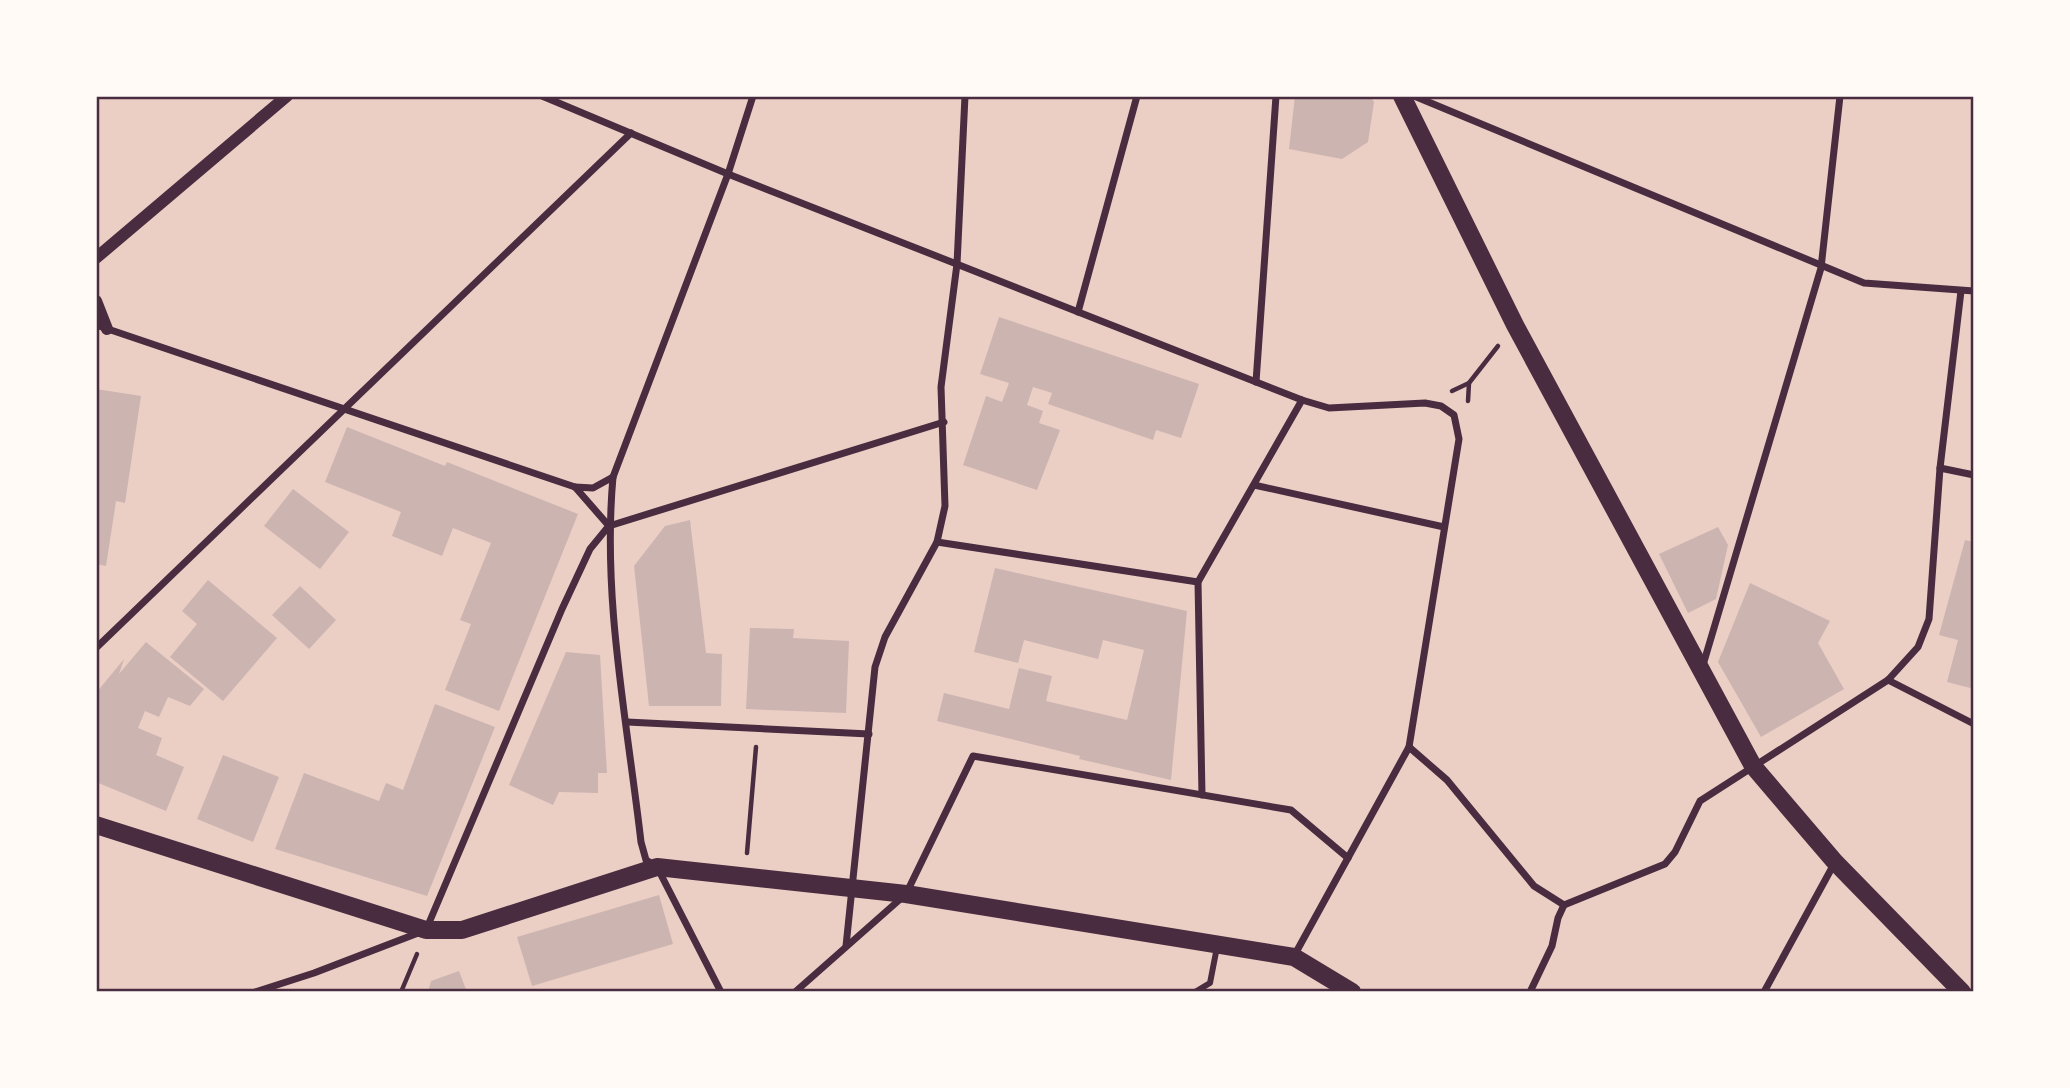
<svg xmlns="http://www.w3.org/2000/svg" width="2070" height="1088" font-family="Ubuntu,sans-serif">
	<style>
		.green { fill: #ebcfc5 }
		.building { fill: #ccb4b1 }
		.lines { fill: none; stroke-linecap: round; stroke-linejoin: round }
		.path { stroke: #4a2c40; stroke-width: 4.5 }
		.pedestrian { stroke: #4a2c40; stroke-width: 6 }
		.minor { stroke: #4a2c40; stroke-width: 7 }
		.tertiary { stroke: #4a2c40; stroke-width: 12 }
		.primary { stroke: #4a2c40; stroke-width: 18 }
		.neatline { fill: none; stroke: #4a2c40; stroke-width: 2.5 }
	</style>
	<rect width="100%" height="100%" fill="#f7e1d7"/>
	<rect class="green" x="96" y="96" width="1878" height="896"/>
	<g class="building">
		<polygon points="1295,96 1370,96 1374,102 1368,142 1342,159 1289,149"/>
		<polygon points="999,317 1199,384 1181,438 1156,430 1153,440 1048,404 1052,393 1033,387 1027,405 1043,411 1039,423 1060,430 1037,490 963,465 986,396 1002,402 1009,383 980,374"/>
		<polygon points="96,389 141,396 125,503 116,501 106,566 96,564"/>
		<polygon points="347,427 445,466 447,462 578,514 499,711 445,690 471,624 460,620 491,543 453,528 442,556 392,536 401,512 325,482"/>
		<polygon points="293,489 349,532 320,569 264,526"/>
		<polygon points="690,520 706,653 722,654 721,706 649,706 634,566 665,526"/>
		<polygon points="1718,527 1728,545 1716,599 1688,613 1659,554"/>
		<polygon points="1965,540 1974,542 1974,689 1947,682 1958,640 1939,635"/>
		<polygon points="995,568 1187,611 1171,780 1079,759 1080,756 937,721 944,693 1009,709 1019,668 1052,676 1046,701 1127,720 1144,650 1103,640 1098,659 1024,640 1018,663 974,652"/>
		<polygon points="208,580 277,638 223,701 170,657 197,624 182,611"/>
		<polygon points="1750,583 1830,621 1818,643 1844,689 1761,737 1718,662"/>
		<polygon points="300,586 336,620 309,649 272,615"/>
		<polygon points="750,628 794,629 793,638 849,641 846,713 746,709"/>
		<polygon points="146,642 204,689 190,706 168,697 159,717 145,711 138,728 162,738 156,755 184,767 166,811 96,782 96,693 124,659 119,674"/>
		<polygon points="566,652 600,655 607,773 598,773 598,793 559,792 553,805 509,785"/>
		<polygon points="435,704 495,727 427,896 275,849 304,773 379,801 386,783 403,790"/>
		<polygon points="223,755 279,777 253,842 197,819"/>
		<polygon points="659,895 673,944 532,986 517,937"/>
		<polygon points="459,971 467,992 428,992 431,981"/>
	</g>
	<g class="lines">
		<g class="path">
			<polyline points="1452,391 1469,383"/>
			<polyline points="1468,401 1469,383 1498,346"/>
			<polyline points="747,853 756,747"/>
			<polyline points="401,992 417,954"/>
		</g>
		<polyline class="pedestrian" points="1195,992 1210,983 1217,947"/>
		<g class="minor">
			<polyline points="542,96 728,174 1302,400 1329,408 1425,403 1441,406 1454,415 1459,439 1409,747 1294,956"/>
			<polyline points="1414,96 1864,283 1974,291"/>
			<polyline points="1078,312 1137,96"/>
			<polyline points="96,325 575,487 609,526"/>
			<polyline points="1256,382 1276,96"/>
			<polyline points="1940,468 1974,475"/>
			<polyline points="1254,485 1444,527"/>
			<polyline points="575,487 593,488 613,477"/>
			<polyline points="609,526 944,422"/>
			<polyline points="937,542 1198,582"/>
			<polyline points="96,648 631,133"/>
			<polyline points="1703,665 1821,268 1840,96"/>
			<polyline points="1888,680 1974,724"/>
			<polyline points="627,722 869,734"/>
			<polyline points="1409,747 1447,780 1534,886 1564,905"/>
			<polyline points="1202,795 1198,582 1302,400"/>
			<polyline points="846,946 875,667 885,637 937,542 945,506 941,387 957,264 965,96"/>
			<polyline points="255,992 314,973 426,930 562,609 590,549 608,527"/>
			<path d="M721,992L657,867L646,860L641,842C627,720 602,599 613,477L728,174L753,96"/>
			<polyline points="795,992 906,894 973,756 1291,810 1348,858"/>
			<polyline points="1530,992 1552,946 1558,918 1564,905 1665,864 1675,852 1700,801 1888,680 1918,647 1929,619 1940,468 1961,291"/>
			<polyline points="1764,992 1834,864"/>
		</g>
		<g class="tertiary">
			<polyline points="96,258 287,96"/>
			<polyline points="96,301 107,329"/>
		</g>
		<g class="primary">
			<polyline points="1402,96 1515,325 1753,766 1835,862 1962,992"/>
			<polyline points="96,825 426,930 462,930 657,867 906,894 1294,957 1352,992"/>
		</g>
	</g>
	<rect width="2070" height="1088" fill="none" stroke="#fffaf5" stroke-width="196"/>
	<rect x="98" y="98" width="1874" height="892" class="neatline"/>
</svg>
